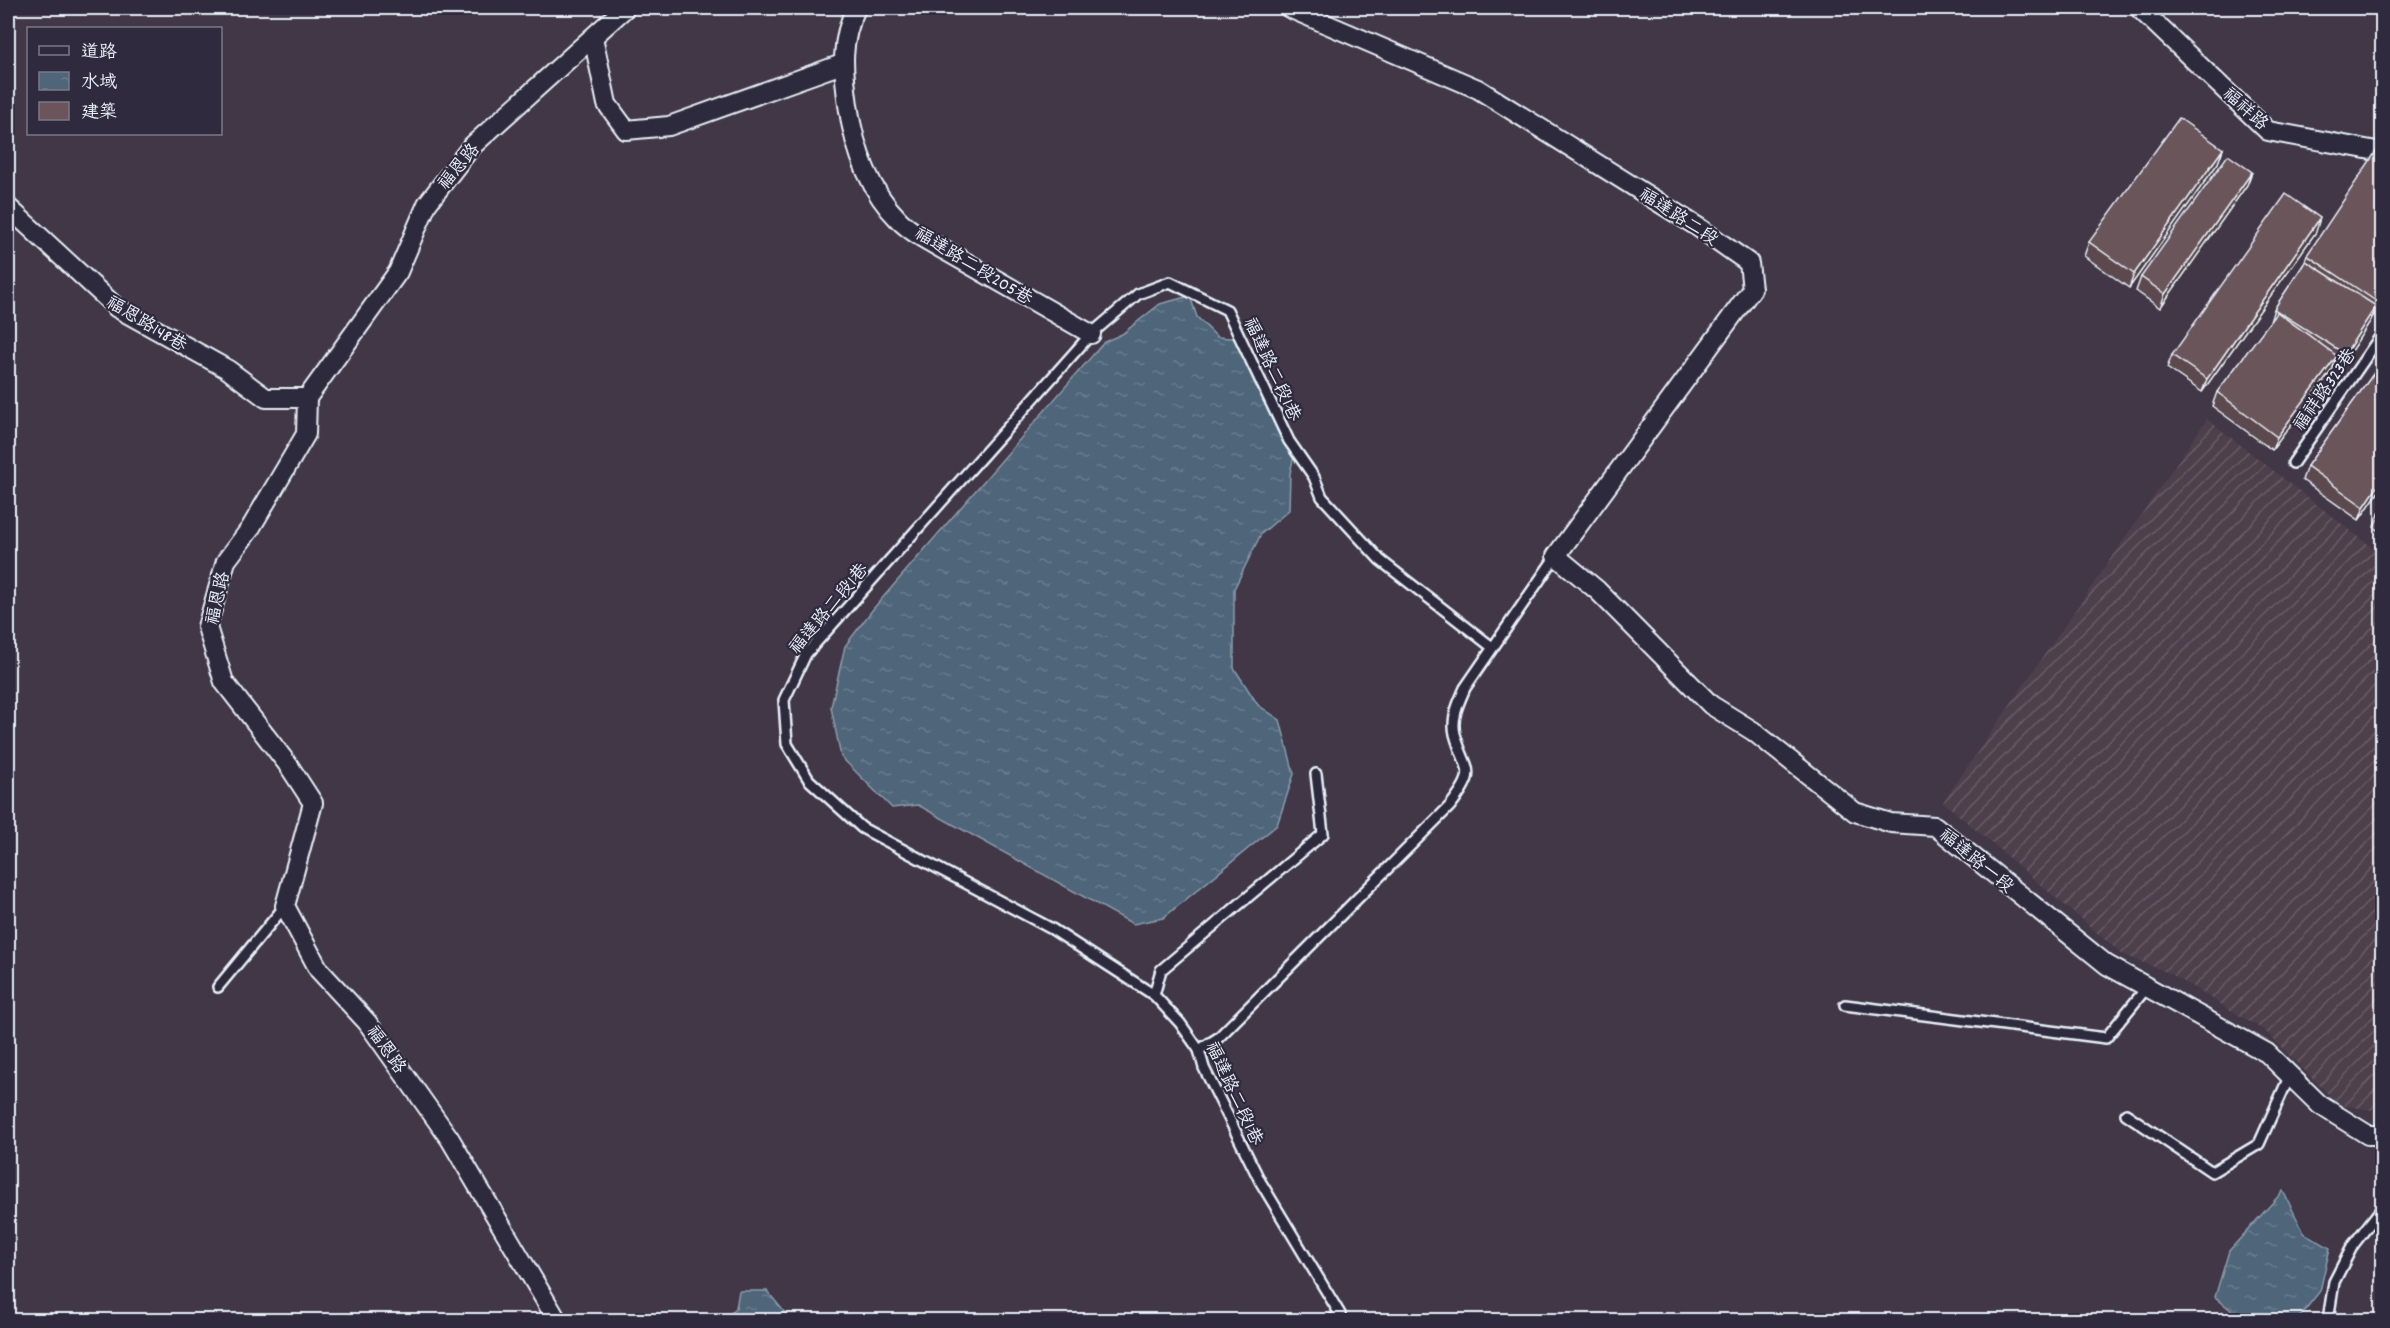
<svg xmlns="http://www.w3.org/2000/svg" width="2390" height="1328" font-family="Dekko,'LXGW WenKai TC',sans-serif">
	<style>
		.industrial { fill: url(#industrial-furrows) }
		.water { fill: url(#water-ripples); stroke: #8c9dac; stroke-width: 1.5 }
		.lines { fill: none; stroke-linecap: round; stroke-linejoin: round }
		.service-casing { stroke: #e8f1f8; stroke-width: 14 }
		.minor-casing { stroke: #e8f1f8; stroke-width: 22 }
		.service { stroke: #2f2a3d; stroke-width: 9 }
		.minor { stroke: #2f2a3d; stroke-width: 18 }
		.wall { fill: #5c494d; stroke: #e8f1f8; stroke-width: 1.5 }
		.shaded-wall { fill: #4b3c3f; stroke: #e8f1f8; stroke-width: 1.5 }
		.building { fill: #6b555a; stroke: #e8f1f8; stroke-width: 1.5 }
		.labels { text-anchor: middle; stroke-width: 4.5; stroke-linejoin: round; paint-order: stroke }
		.street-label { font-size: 18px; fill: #e8f1f8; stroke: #2f2a3d }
	</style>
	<defs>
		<pattern id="industrial-furrows" width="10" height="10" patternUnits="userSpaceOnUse" patternTransform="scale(1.5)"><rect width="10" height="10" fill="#4e404c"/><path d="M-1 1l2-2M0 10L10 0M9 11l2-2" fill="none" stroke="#685c67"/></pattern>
		<pattern id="water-ripples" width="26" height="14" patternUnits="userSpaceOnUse" patternTransform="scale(1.5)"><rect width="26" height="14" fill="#4f657a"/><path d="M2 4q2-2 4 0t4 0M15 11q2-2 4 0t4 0" fill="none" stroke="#687c8e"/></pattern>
	</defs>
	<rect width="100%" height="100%" fill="#413746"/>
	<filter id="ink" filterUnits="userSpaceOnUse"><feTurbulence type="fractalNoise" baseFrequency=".0167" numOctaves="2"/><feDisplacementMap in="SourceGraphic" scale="12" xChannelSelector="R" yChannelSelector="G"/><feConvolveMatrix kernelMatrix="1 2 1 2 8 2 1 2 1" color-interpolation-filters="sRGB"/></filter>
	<g filter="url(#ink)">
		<polygon class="industrial" points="2207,419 2382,555 2382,1094 2372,1110 2339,1105 2265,1031 2171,974 2122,954 1943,802"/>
		<g class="water">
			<polygon points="1190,296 1197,317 1217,337 1243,339 1296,447 1290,473 1289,510 1261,534 1234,589 1234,668 1258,705 1280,720 1294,774 1277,825 1163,918 1133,924 918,805 892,808 841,757 831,707 845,646 873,609 1104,342 1122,334 1160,304"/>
			<polygon points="2283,1191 2304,1233 2330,1248 2320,1291 2297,1320 2243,1320 2215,1297 2229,1251"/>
			<polygon points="739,1291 767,1291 791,1320 724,1320 736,1308"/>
		</g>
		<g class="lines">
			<g class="service-casing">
				<g id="service">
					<polyline points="2293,463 2382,334"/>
					<polyline points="218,987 285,906"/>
					<polyline points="1154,995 1161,970 1323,834 1316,774"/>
					<polyline points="1845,1005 2106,1038 2148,986"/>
					<path d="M1199,1050L1218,1038L1450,806C1480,768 1465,772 1455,734C1451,718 1459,702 1465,688L1556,556"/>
					<polyline points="2126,1114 2212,1172 2259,1144 2290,1075"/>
					<polyline points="1332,1320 1340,1314 1260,1181 1204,1068 1199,1050 1180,1023 1154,995 1052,929 862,828 809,780 787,744 784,700 806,654 1091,334 1138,294 1170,282 1227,310 1289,441 1314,477 1322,497 1380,560 1492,647"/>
					<polyline points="2328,1320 2334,1282 2353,1245 2382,1208"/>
				</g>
			</g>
			<g class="minor-casing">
				<g id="minor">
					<path d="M856,8C840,42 843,69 848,105C854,147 868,189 899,220C915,236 940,247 960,259C1004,284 1047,309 1091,334"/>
					<polyline points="1289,8 1478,89 1698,227 1749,263 1752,289 1556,556 1597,590 1711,705 1753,731 1855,812 1891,823 1935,826 2107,965 2267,1053 2320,1105 2368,1135 2382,1135"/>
					<polyline points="2139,8 2268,131 2382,152"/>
					<polyline points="593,37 607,104 626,130 669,126 842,64"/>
					<polyline points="8,207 117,308 227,369 266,398 307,398"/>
					<polyline points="557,1320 450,1139 367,1022 319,970 285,906 313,803 289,766 224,682 207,627 226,561 250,529 306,434 307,398 398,272 427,204 471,147 625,8"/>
				</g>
			</g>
			<use href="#service" class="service"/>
			<use href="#minor" class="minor"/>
		</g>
		<g class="wall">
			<polygon points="2223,149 2218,163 2129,288 2084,256 2089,242"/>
			<polygon points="2252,172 2247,185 2160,308 2136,291 2141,277"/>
			<polygon points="2316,232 2202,392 2167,368 2172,355"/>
			<polygon points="2307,255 2382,304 2374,316 2373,316 2371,320 2340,368 2334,364 2332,370 2272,450 2212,406 2217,392 2270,322 2274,309 2305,262"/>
			<polygon points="2382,360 2382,487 2359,520 2302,480 2307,466 2379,366"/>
			<polygon points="2382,509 2382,533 2374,527 2379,514"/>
		</g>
		<g class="shaded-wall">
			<polygon points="2223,149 2218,163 2129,288 2134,274"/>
			<polygon points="2252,172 2247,185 2160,308 2165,294"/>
			<polygon points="2320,218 2316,232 2202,392 2207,379"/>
			<polygon points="2382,297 2382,304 2374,316 2379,303"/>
			<polygon points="2376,306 2371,320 2340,368 2345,354"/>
			<polygon points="2337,356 2332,370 2272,450 2277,437"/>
			<polygon points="2382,480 2382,487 2359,520 2364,507"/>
		</g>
		<g class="building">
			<polygon points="2179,118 2223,149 2134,274 2089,242"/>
			<polygon points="2381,144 2382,144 2382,297 2379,303 2307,255"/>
			<polygon points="2228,155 2252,172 2165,294 2141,277"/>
			<polygon points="2286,194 2320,218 2207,379 2172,355"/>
			<polygon points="2306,261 2376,306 2345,354 2274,309"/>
			<polygon points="2277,312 2337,356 2277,437 2217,392"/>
			<polygon points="2379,366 2382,368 2382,480 2364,507 2307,466"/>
			<polygon points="2382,509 2382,516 2379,514"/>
		</g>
	</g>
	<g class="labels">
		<g class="street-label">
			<text transform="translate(2246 108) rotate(42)" y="6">福祥路</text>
			<text transform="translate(458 166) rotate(-50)" y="6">福恩路</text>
			<text transform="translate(1679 216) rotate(33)" y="6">福達路二段</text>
			<text transform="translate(974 265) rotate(31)" y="6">福達路二段205巷</text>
			<text transform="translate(147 323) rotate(31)" y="6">福恩路148巷</text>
			<text transform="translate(1273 369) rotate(65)" y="6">福達路二段1巷</text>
			<text transform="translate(2324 389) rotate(-55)" y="6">福祥路323巷</text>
			<text transform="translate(217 598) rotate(-77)" y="6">福恩路</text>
			<text transform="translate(828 608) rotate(-50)" y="6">福達路二段1巷</text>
			<text transform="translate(1977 860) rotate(39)" y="6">福達路一段</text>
			<text transform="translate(387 1049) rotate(55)" y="6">福恩路</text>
			<text transform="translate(1235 1093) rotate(65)" y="6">福達路二段1巷</text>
		</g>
	</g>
	<rect width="2390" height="1328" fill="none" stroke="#2f2a3d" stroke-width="30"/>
	<rect x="15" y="15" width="2360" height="1298" fill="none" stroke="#e8f1f8" stroke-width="2" filter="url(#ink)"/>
	<rect x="27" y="27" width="195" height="108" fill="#2f2a3d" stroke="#797a88" stroke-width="1.5"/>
	<rect x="39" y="46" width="30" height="9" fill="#2f2a3d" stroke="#797a88" stroke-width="1.5"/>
	<text x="81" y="57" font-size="18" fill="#e8f1f8">道路</text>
	<rect x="39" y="72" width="30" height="18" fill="url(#water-ripples)" stroke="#797a88" stroke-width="1.5"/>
	<text x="81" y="87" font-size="18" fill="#e8f1f8">水域</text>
	<rect x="39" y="102" width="30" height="18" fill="#6b555a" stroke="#797a88" stroke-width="1.5"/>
	<text x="81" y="117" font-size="18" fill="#e8f1f8">建築</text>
</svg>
